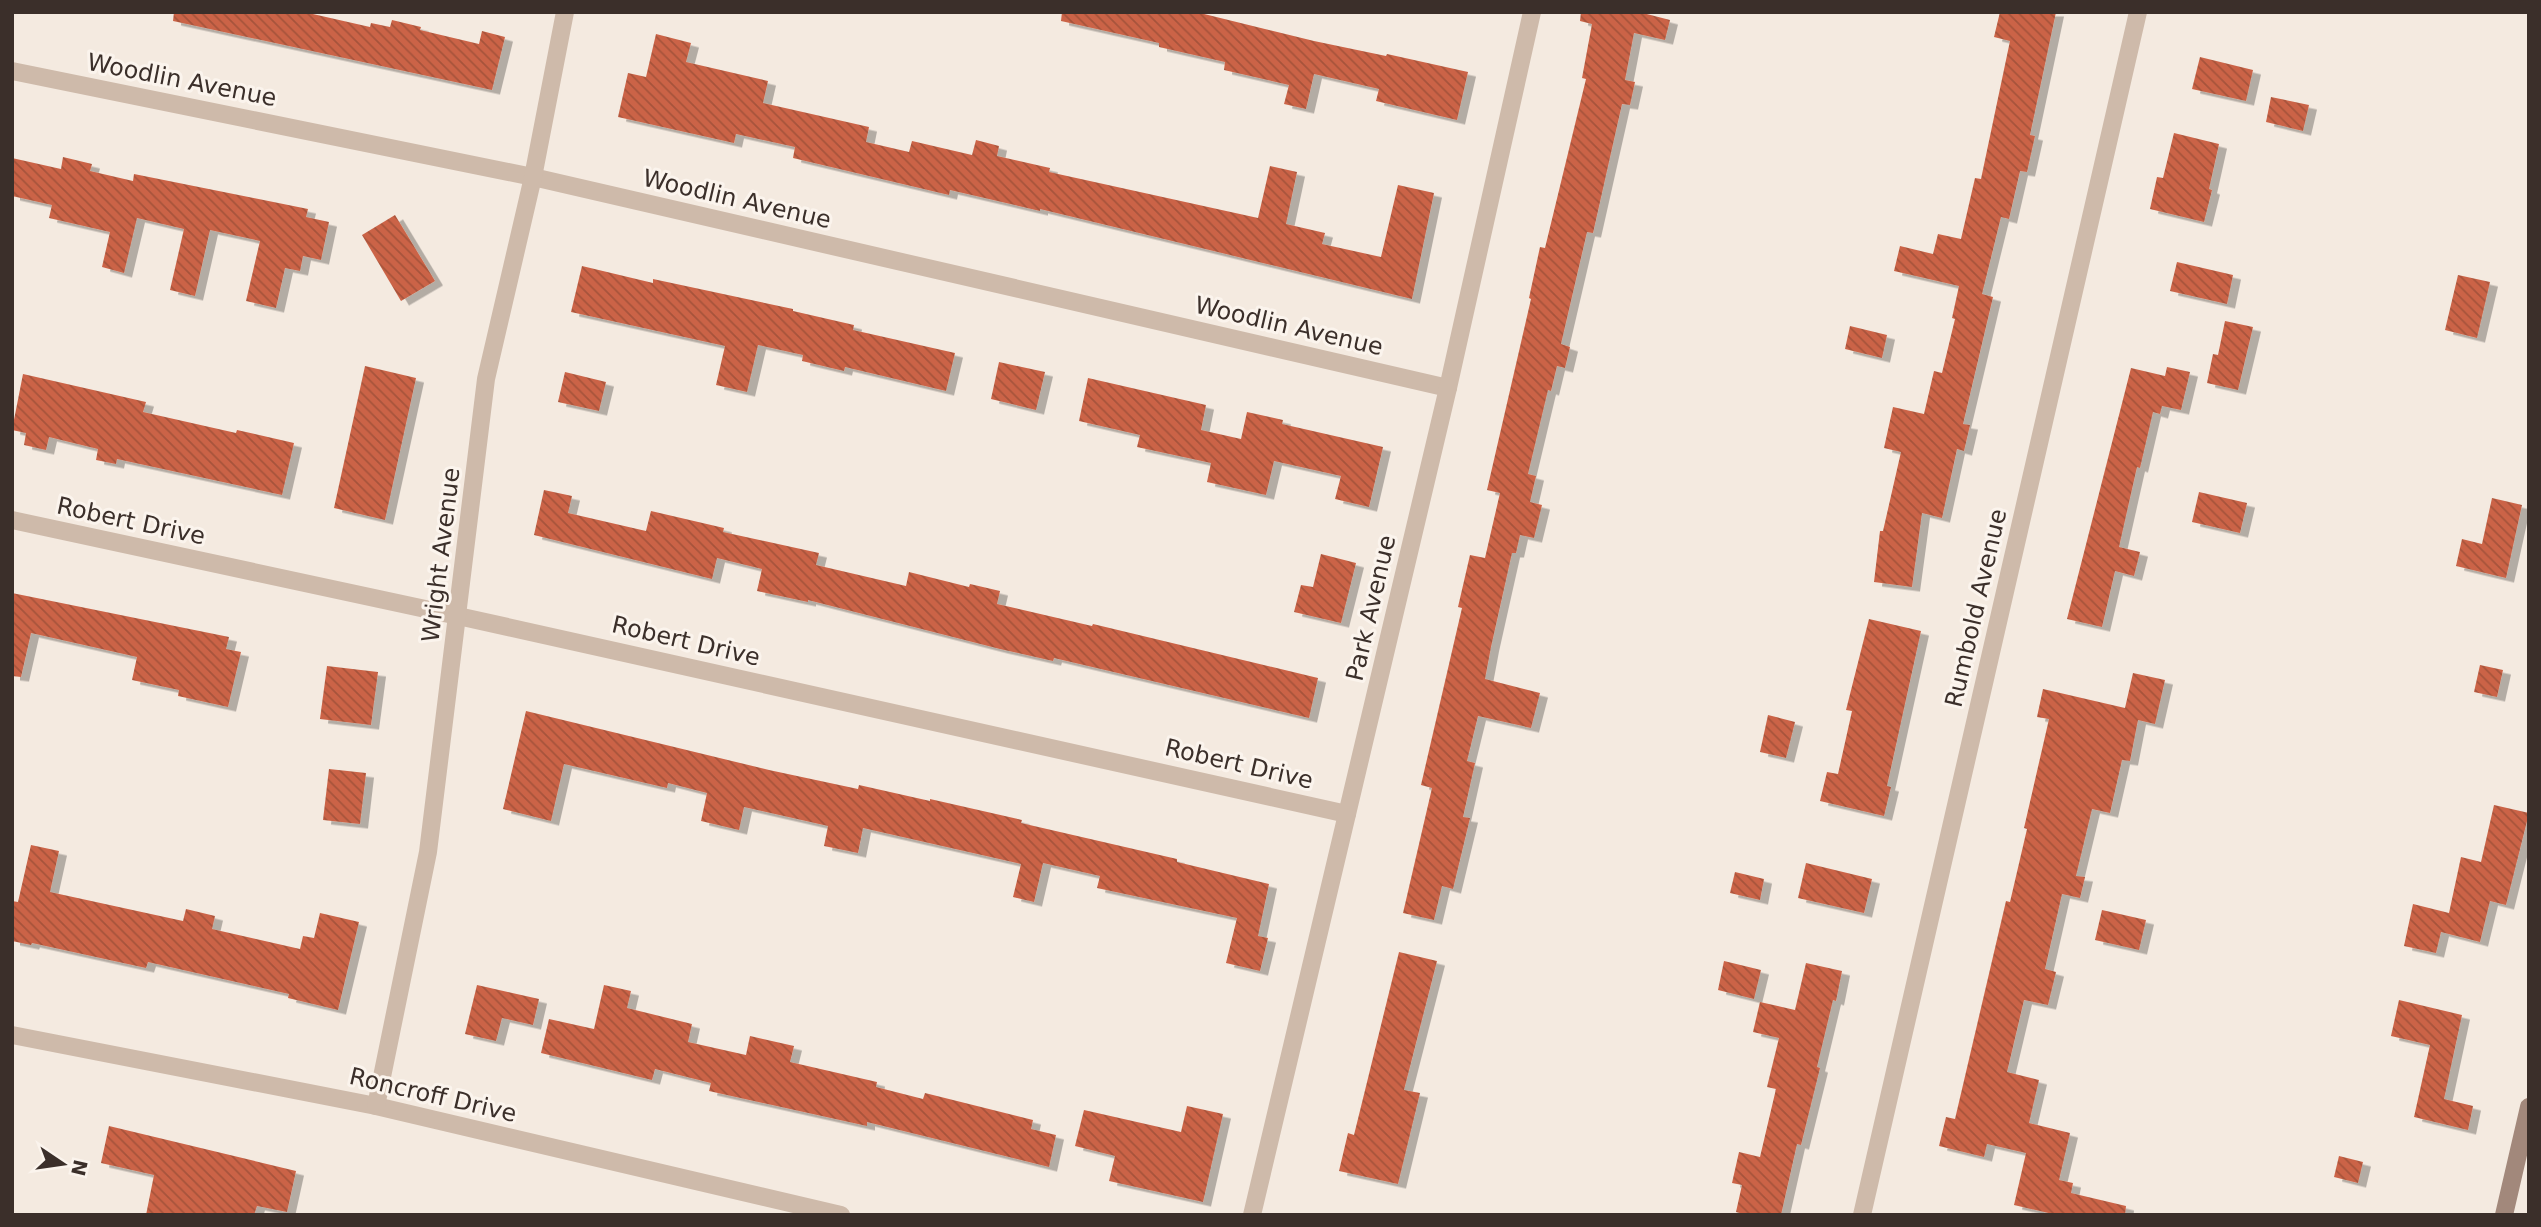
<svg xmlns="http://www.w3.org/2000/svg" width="2541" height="1227" font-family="'DejaVu Sans',sans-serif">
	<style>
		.building { fill: url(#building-back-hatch); filter: url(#shadow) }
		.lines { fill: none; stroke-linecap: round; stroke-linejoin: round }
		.street { stroke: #cebaaa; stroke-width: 18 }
		.secondary { stroke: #a2887b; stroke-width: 18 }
		.labels { text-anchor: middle; stroke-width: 6; stroke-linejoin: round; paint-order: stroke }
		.street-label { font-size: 24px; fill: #3b2f2a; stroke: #fbf4ed }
	</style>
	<defs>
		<pattern id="building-back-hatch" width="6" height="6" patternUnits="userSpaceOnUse" patternTransform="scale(1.75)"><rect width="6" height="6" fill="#cb6447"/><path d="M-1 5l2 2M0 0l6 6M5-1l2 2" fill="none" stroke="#a6533b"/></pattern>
		<filter id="shadow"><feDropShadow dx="8" dy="4.5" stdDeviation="0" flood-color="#0004"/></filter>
	</defs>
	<rect width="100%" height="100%" fill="#f4eae0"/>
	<g class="building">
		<polygon points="174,12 304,12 370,27 371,23 390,27 392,20 421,27 420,30 479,44 482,31 505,37 492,90 173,21"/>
		<polygon points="1062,12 1196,12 1314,41 1386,56 1387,54 1468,72 1457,120 1376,101 1379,89 1314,74 1306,109 1284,104 1289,85 1224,70 1225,62 1159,47 1159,43 1061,21"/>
		<polygon points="1581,12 1639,12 1670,20 1665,40 1634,33 1625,80 1635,82 1630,105 1622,104 1593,233 1587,232 1561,344 1570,347 1565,368 1557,366 1551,391 1548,390 1528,474 1536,476 1530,502 1542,505 1534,538 1520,535 1516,553 1512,553 1491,647 1485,679 1540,693 1531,728 1478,716 1467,761 1475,763 1463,817 1470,818 1453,889 1442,886 1434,920 1403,913 1432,788 1421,785 1462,608 1458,607 1470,555 1485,558 1500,493 1487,490 1531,299 1529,298 1540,247 1545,248 1586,79 1582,78 1592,24 1580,21"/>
		<polygon points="2000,12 2056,12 2030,135 2035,136 2027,172 2020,171 2009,219 2001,217 1982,294 1993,297 1963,424 1970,425 1964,451 1957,449 1942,518 1922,513 1912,587 1874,582 1880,531 1883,531 1901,452 1884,448 1893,407 1924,414 1934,371 1942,373 1955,319 1952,318 1959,286 1894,271 1900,246 1933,254 1938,234 1961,239 1975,178 1981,179 2010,41 1994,37"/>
		<polygon points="656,34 691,43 686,62 768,81 763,103 869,127 866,142 909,152 912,141 972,155 976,140 999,146 997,156 1050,168 1049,172 1258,218 1270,166 1297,172 1286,224 1325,233 1322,244 1381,257 1398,185 1434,193 1412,299 1040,209 1040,211 950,190 949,195 793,158 795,147 736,134 734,143 618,117 628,73 646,77"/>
		<polygon points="2200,57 2253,70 2246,101 2192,89"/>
		<polygon points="2271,97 2309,105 2303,131 2266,122"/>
		<polygon points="2174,133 2219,144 2209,189 2212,190 2204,222 2150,209 2157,177 2163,178"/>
		<polygon points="63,157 92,164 90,171 133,181 134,174 308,209 306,217 329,222 321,260 303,256 300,271 285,268 276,308 246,301 260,241 210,230 195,296 170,290 184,229 137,218 124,273 102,267 110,232 49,218 52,205 12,196 12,158 61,169"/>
		<polygon points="395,215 435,281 401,301 362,235"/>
		<polygon points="2177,262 2233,275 2227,304 2170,291"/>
		<polygon points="582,266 653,283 653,279 793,309 793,311 854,325 853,330 955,353 946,391 845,367 844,371 802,361 803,355 758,345 747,392 716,385 725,346 571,312"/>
		<polygon points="2458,275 2490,282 2477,338 2445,330"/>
		<polygon points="2225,321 2253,327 2238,390 2207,383 2213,354 2218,355"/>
		<polygon points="1850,326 1887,335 1882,358 1845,349"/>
		<polygon points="999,362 1045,372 1036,410 991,399"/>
		<polygon points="365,366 416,378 385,520 334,508"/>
		<polygon points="2167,367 2190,372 2181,410 2162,406 2160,414 2153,412 2140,468 2137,467 2119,547 2140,552 2134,576 2115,571 2102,627 2067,619 2131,368 2165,376"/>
		<polygon points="565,372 606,382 599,411 558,402"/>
		<polygon points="23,374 146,402 143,412 236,433 237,430 294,443 282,495 117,459 116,464 96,460 98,449 49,437 46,450 24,445 26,433 12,430"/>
		<polygon points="1088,378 1206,405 1201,430 1241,439 1247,412 1283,420 1282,424 1383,447 1369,507 1335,499 1341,476 1274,461 1266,495 1207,482 1211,463 1137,447 1140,435 1079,421"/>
		<polygon points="544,490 572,496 568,513 646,531 651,511 724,528 723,532 819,553 816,565 906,586 909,572 969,587 970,584 1000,591 997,604 1092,626 1093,624 1318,678 1309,718 1054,658 1053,661 1000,649 808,600 808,602 757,591 762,569 717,558 712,579 534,535"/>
		<polygon points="2199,492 2247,503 2240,533 2192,522"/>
		<polygon points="2492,498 2522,505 2506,578 2456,566 2462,539 2482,544"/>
		<polygon points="1321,554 1356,563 1341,623 1294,612 1301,585 1313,587"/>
		<polygon points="12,593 229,637 226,649 241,652 228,707 178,696 179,690 132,680 137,657 31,633 21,677 12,676"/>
		<polygon points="1869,619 1921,631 1887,786 1891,787 1884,816 1820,801 1827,772 1838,774 1852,711 1846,710"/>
		<polygon points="2480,665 2503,670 2497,697 2474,692"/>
		<polygon points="327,666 378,672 371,725 320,719"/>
		<polygon points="2133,673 2165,680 2155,724 2138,720 2130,761 2122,760 2110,813 2092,809 2076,876 2085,877 2080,898 2062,894 2045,969 2056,972 2048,1005 2024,1000 2007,1072 2039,1080 2029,1123 2070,1133 2059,1180 2073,1183 2071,1193 2126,1206 2125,1215 2057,1215 2014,1205 2026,1153 1987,1144 1984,1157 1939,1146 1946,1117 1955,1119 2006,901 2010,902 2027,829 2024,828 2049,719 2037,717 2043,689 2125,708"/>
		<polygon points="526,711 769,770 858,789 859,785 930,801 930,799 1022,820 1021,823 1177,859 1177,862 1269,884 1258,936 1268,938 1260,971 1226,963 1237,918 1097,888 1100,876 1043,863 1034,902 1013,897 1021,864 863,828 858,853 824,846 828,826 744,807 739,830 701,821 707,793 668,783 667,788 564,764 551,821 503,809"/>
		<polygon points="1768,715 1795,722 1786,758 1760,752"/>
		<polygon points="329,769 366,773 360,824 323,820"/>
		<polygon points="2494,805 2529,813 2506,905 2490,901 2480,942 2441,932 2436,953 2404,946 2413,904 2449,913 2461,857 2481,862"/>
		<polygon points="31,845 59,851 50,892 183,921 186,909 215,916 212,929 300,949 303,936 314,938 320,913 359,922 338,1010 288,998 289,994 148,962 146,968 32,943 31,945 12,941 12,901 18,902"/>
		<polygon points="1806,863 1872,879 1864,913 1798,898"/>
		<polygon points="1735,872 1764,879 1760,900 1730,893"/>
		<polygon points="2102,910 2146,920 2139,950 2095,940"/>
		<polygon points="1399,952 1437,961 1404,1090 1420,1093 1398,1184 1339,1171 1348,1133 1354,1135"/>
		<polygon points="1724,961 1761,970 1754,999 1718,990"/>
		<polygon points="1806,963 1842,971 1836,1001 1833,1000 1817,1067 1820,1068 1801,1145 1797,1144 1781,1215 1747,1215 1736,1212 1742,1185 1732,1183 1739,1152 1760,1157 1776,1089 1767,1087 1779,1038 1753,1032 1760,1002 1795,1010"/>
		<polygon points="477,985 539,999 533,1025 502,1018 496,1041 465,1034"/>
		<polygon points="604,985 631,991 627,1008 692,1024 688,1042 746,1055 750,1036 794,1046 790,1062 877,1082 876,1087 923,1099 925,1093 1033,1120 1031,1129 1056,1135 1049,1167 867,1122 867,1126 709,1091 711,1083 655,1069 652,1080 541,1053 549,1019 594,1029"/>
		<polygon points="2399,1000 2462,1015 2444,1099 2473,1106 2468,1130 2414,1117 2430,1045 2391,1036"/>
		<polygon points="1187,1106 1223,1114 1203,1202 1109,1181 1115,1156 1075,1146 1084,1110 1181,1132"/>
		<polygon points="109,1126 296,1171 287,1212 257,1206 254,1215 146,1215 154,1175 101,1163"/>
		<polygon points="2339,1156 2363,1162 2358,1183 2334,1177"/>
	</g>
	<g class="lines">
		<g class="street">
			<polyline points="12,71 533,177 1448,388"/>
			<polyline points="12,520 458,616 1347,814"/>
			<polyline points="12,1035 376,1106 841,1215"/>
			<polyline points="376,1106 428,852 486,379 533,177 565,12"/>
			<polyline points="1252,1215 1448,388 1532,12"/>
			<polyline points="1862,1215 2138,12"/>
		</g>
		<polyline class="secondary" points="2504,1215 2529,1107"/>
	</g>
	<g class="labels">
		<g class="street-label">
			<text transform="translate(182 80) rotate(11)" y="8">Woodlin Avenue</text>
			<text transform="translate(737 199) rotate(13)" y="8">Woodlin Avenue</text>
			<text transform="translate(1289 326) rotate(13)" y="8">Woodlin Avenue</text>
			<text transform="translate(131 521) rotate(12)" y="8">Robert Drive</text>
			<text transform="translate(441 555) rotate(-83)" y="8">Wright Avenue</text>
			<text transform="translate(1371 608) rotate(-77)" y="8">Park Avenue</text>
			<text transform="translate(1976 608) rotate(-77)" y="8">Rumbold Avenue</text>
			<text transform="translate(686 641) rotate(13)" y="8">Robert Drive</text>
			<text transform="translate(1239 764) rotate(13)" y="8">Robert Drive</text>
			<text transform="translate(433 1095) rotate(13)" y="8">Roncroff Drive</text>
		</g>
	</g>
	<rect width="2541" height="1227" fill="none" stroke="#3b2f2a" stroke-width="28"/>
	<g transform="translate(63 1164) rotate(103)" stroke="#fbf4ed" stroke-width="5" paint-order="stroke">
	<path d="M0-5L12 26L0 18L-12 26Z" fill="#3b2f2a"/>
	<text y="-10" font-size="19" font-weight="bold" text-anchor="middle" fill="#3b2f2a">N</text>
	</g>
</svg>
